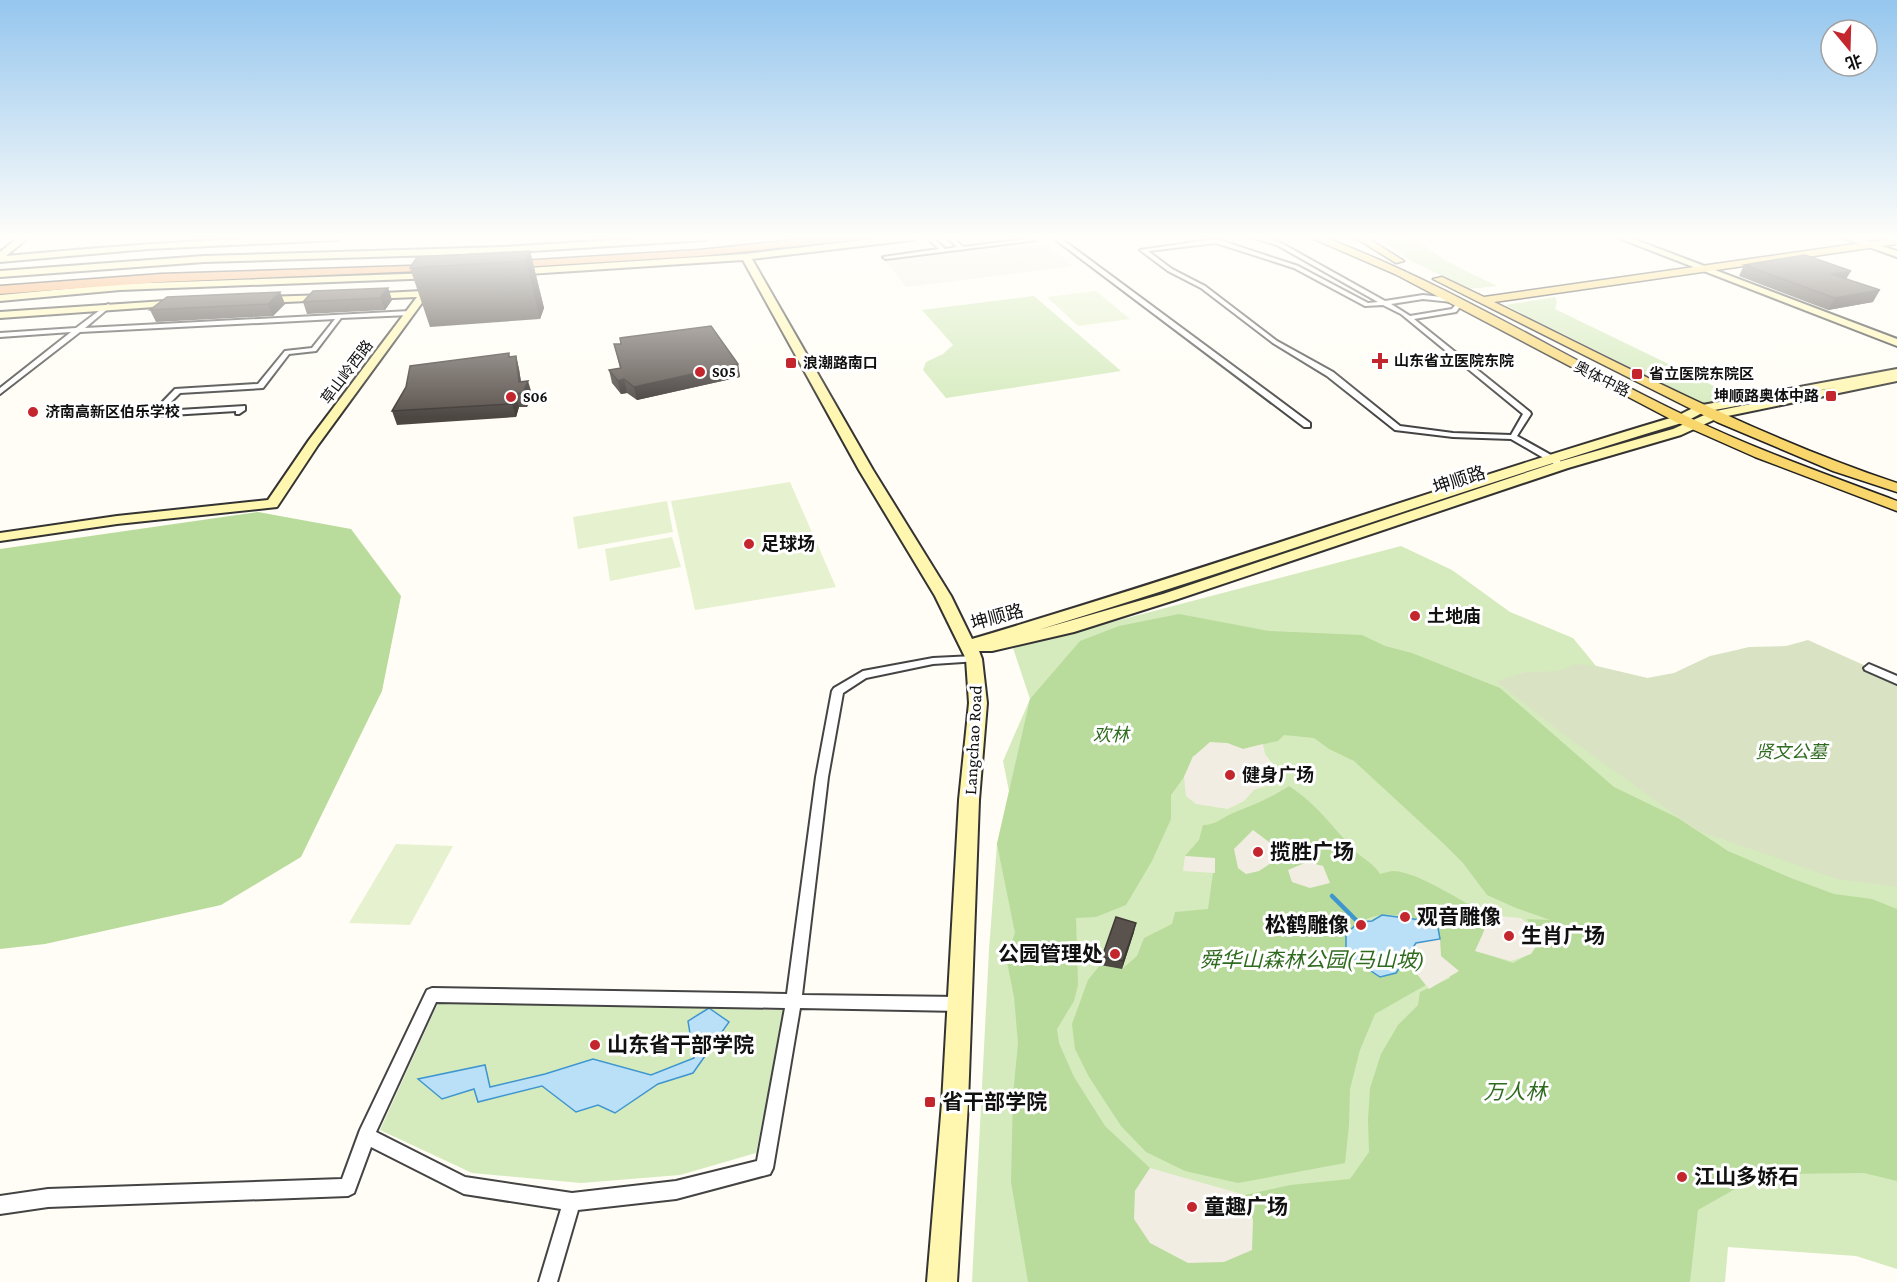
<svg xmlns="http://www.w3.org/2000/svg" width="1897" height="1282" font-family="'Crimson Pro','Noto Sans SC',serif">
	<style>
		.green { fill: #d5ebbd }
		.forest { fill: #b9dc9c; fill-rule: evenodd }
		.cemetery { fill: #d9e3c4 }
		.pitch { fill: #e6f2cf }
		.plaza { fill: #f1ede2 }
		.water { fill: #b9e0f7; stroke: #3f96cf; stroke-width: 1.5 }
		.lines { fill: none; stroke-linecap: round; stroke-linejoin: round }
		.stream { stroke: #3f96cf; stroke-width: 4.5 }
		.street-casing { stroke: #444; stroke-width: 4 }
		.secondary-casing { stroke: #333; stroke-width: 4 }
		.primary-casing { stroke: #222; stroke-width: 3 }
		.highway-casing { stroke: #222; stroke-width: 3 }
		.street { fill: #fff; fill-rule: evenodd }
		.secondary { fill: #fff6b0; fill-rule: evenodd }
		.primary { fill: #f9d66b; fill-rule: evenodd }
		.highway { fill: #f5a25d; fill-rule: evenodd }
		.wall { fill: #4d4742 }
		.shaded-wall { fill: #3f3936 }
		.building { fill: #5a524d; stroke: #3f3936; stroke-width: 1.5 }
		.poi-dot { fill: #c4262e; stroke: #fff; stroke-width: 2 }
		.labels { text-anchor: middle; stroke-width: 6; stroke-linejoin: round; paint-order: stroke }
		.far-poi-label { font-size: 15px; font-weight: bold; fill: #111; stroke: #fff; text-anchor: start }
		.far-street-label { font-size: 15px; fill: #111; stroke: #fff }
		.street-label { font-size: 18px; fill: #111; stroke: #fff }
		.poi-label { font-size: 18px; font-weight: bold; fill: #111; stroke: #fff; text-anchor: start }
		.park-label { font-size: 18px; font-style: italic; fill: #2f6b1f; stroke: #fff }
		.near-poi-label { font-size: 21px; font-weight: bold; fill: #111; stroke: #fff; text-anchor: start }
		.near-park-label { font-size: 21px; font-style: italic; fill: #2f6b1f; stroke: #fff }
	</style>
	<rect width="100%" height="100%" fill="#fffdf5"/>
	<g class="green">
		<polygon points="1377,237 1412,237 1446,261 1497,286 1469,289 1409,260"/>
		<polygon points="1034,296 1121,371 946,398 923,370 926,362 943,354 953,345 922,310"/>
		<polygon points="1555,297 1557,301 1555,309 1749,403 1718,411 1505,305"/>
		<polygon points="1401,546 1452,570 1510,612 1573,638 1596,666 1647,678 1897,812 1897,1269 1856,1256 1728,1247 1725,1282 972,1282 989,950 997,844 1009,791 1003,761 1030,699 1013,648"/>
		<polygon points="438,1003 785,1010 756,1153 680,1175 581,1183 472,1173 380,1130"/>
	</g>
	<g class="forest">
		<polygon points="258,512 351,529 401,596 382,691 301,857 221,905 45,944 0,949 0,549"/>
		<path d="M1179,614L1269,631L1362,635L1385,646L1412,653L1500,688L1614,787L1678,818L1728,851L1791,878L1834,894L1872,899L1897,909V1181L1864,1173L1773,1174L1744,1184L1698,1210L1690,1282H1028L1011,1182L1013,1095L1018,1043L1014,997L1006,957L1015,933L997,844L1030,699L1080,641L1119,626ZM1284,735L1314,738L1329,749L1354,761L1444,844L1463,863L1487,895L1516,908L1550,920L1527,919L1531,927V953L1513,963L1476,951L1483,939L1487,915C1465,903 1418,872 1394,871C1390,871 1384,873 1380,874C1374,864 1365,860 1356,852C1333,828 1317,804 1289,786C1271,798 1252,805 1233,813C1221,818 1216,825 1203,825L1199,840L1185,856L1215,859L1208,909L1175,912L1172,924L1144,938L1137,956L1122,969L1100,965L1088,980L1072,1024L1075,1049L1089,1077L1121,1126L1146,1152L1185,1171L1238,1183L1345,1163L1349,1125L1350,1089L1360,1050L1375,1014L1426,985L1405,959L1396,973L1346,935C1374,904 1400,916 1437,923L1441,956L1450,978L1420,992L1418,1005L1398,1025L1381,1054L1370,1088L1368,1120L1369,1152L1350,1179L1290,1185L1245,1195L1253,1220L1135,1191L1150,1168L1105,1126L1074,1077L1059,1043L1057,1029L1074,1001L1078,985L1076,918L1096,917L1126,905L1152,861L1171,819V795L1184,777L1193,756L1227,743L1243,749L1278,741Z"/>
	</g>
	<polygon class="cemetery" points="1808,640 1897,680 1897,887 1837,879 1696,830 1559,731 1496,681 1526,672 1558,671 1575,664 1596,666 1647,678 1674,673 1710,656 1732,651 1749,647 1786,646"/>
	<g class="pitch">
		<polygon points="1096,291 1130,319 1078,326 1047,297"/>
		<polygon points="790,482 836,587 695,610 671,501"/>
		<polygon points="667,501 673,532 578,549 573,517"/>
		<polygon points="672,537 681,567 610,581 605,549"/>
		<polygon points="396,844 453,846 410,925 349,923"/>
	</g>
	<g class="plaza">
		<polygon points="1044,243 1073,266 906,287 885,261"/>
		<polygon points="1210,742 1227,743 1243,749 1263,744 1265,754 1277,770 1269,785 1254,790 1244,801 1228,809 1196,804 1186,796 1184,777 1193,757"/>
		<polygon points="1253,830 1285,854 1259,871 1246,874 1238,868 1234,849"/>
		<polygon points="1185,856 1215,858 1215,873 1183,871"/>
		<polygon points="1307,862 1323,866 1330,883 1310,888 1292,882 1288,870"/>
		<polygon points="1487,915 1521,918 1531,927 1539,942 1531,954 1511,961 1475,951 1484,931"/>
		<polygon points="1440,939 1441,956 1459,971 1429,989 1405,959 1416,943"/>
		<polygon points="1150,1168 1245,1195 1253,1220 1252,1250 1224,1262 1188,1263 1150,1243 1134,1219 1135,1191"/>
	</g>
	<g class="water">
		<polygon points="1382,915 1437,922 1440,939 1416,943 1396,973 1380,977 1346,954 1346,935 1358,922 1372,921"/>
		<polygon points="709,1008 729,1022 693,1073 658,1084 615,1113 598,1105 576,1112 542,1086 478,1102 474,1089 442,1099 418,1079 485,1065 490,1087 545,1074 593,1059 651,1075 694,1058 688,1021"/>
	</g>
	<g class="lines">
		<polyline class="stream" points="1332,896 1358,922"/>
		<g class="street-casing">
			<g id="street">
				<polygon points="926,237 932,237 945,249 957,247 947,237 953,237 963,247 1034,238 1037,240 886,259 883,257 939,249"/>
				<polygon points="1052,237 1059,237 1310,423 1310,427 1304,427"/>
				<path d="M1251,237H1261L1281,243L1385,301L1423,295L1452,298L1455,300L1452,302L1423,299L1391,304L1410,316L1452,309L1457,303H1461L1462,304L1456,312L1414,319L1530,412L1531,414L1517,436L1560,460V464H1554L1511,439L1453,437L1395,430L1327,376L1273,343L1201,288L1168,271L1140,250L1216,239L1298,266L1368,303L1378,302L1277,245ZM1216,243L1294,268L1365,306L1383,305L1401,314L1523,414L1511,435L1453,433L1400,426L1333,372L1277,341L1205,286L1172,269L1148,251Z"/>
				<polygon points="108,304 110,305 110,307 85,328 410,311 413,313 410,315 341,318 316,351 289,354 263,388 180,393 162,411 245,406 245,410 239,414 236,414 236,411 155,416 151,414 175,389 258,384 285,351 312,348 335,319 80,332 0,394 0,388 71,332 0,337 0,333 76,328"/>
				<path d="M974,656L978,657L979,659L978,661L933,664L866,678L843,693L828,777L802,995L960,997L965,999L968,1004L965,1009L960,1011L800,1008L773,1168L770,1174L676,1199L578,1210L557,1282H539L561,1209L464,1194L371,1147L354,1193L348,1196L48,1207L0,1214V1196L48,1189L342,1179L360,1130L427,990L432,988L787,994L816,777L832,691L834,688L863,671L933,658ZM436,1002L785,1008L757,1161L676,1181L572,1193L465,1177L376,1132Z"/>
				<polygon points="1869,664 1897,676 1897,684 1865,670 1864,668"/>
			</g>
		</g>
		<g class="secondary-casing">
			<g id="secondary">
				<path d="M19,237H29L6,256C118,246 229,237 341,237L337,240L148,249L0,262V252Z"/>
				<polygon points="663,237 710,237 706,240 502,253 204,262 0,277 0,271 204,256 502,247"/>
				<path d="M889,237H916L912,240L752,259L873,470L951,596L972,639C1209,569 1441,486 1677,416L1697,406L1897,369V381L1718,418L1681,435L1568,468L1175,600L1074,632L992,651H979L982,659L987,703L979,800L968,1103L957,1282H927L942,1103L959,800L969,703L966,659L935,596L859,470L743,260L513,275L508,272L513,269L746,254ZM1837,387L1711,412L1673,429L1558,462L1163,594L1038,630C1255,564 1468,487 1685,422L1704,412Z"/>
				<polygon points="1616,237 1628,237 1897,339 1897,346"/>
				<polygon points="1841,237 1854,237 1897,251 1897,257"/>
				<polygon points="433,273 436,274 436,278 120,290 0,301 0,295 120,284"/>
				<polygon points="435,283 443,285 427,296 318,445 277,507 117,524 0,541 0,533 117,516 268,500 309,440 417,297 368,299 363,296 365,294 422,291"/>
				<polygon points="327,295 330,296 330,300 263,303 258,300 263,297"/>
				<polygon points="180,300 183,301 183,305 0,318 0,312"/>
			</g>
		</g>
		<g class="primary-casing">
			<g id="primary">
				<path d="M1309,237H1323C1450,284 1564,358 1686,416C1754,449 1826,474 1897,501V511L1755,457L1676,422L1395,274Z"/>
				<polygon points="1354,237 1366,237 1404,261 1396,263"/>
				<path d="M1897,238V244L1494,302C1627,367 1756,436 1897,483V492L1833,471L1717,422L1433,279L1442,277L1484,297Z"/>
			</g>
		</g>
		<g class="highway-casing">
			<g id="highway">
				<polygon points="822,237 861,237 856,240 699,256 504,268 498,265 504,262 699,250"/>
				<polygon points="440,265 444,266 444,270 161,282 0,294 0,286 161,274"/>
			</g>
		</g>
		<use href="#street" class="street"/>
		<use href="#secondary" class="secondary"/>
		<use href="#primary" class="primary"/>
		<use href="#highway" class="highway"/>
	</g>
	<g class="wall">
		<polygon points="530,251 544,308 540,319 430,327 410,268"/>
		<polygon points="1744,265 1851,271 1846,279 1873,302 1828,310 1739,276"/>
		<polygon points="388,288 392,300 385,310 307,314 303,302"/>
		<polygon points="280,292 285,304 273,316 156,322 150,310"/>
		<polygon points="614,344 738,364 740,377 637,400 627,393 621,394 612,383 609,370 620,368"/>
		<polygon points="516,356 519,369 521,382 532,394 527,407 519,407 516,417 397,425 392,411 510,357"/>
		<polygon points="1134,932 1122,969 1100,965 1102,957"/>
	</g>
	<g class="shaded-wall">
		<polygon points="530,251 544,308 540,319 526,261"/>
		<polygon points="1851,271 1844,282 1831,274"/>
		<polygon points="388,288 392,300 385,310 380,298"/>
		<polygon points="1880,290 1873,302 1828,310 1835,298"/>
		<polygon points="280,292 285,304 273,316 268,304"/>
		<polygon points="516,356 519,369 523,395 519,382"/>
		<polygon points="738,364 740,377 637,400 634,387"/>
		<polygon points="624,379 627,393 621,394 618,381"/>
		<polygon points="528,381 532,394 527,407 523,393"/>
		<polygon points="515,394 519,407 516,417 512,404"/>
		<polygon points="1136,923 1134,932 1122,969 1123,961"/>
	</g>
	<g class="building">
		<polygon points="530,251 526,261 410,268 417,257"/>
		<polygon points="1805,255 1851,271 1831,274 1880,290 1835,298 1744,265"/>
		<polygon points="388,288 380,298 303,302 313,291"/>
		<polygon points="280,292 268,304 150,310 167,297"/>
		<polygon points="711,326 738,364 634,387 624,379 618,381 609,370 621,368 614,344 621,344 620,338"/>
		<polygon points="509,353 509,357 516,356 519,382 528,381 523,393 515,394 512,404 392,411 406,387 410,366"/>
		<polygon points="1116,917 1136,923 1123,961 1102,957"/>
	</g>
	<linearGradient id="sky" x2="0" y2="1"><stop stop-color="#95c6ee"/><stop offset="0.57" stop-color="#fffefa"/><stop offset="1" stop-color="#fffefa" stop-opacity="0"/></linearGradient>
	<rect width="1897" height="417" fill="url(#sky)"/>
	<g class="poi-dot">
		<path d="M1377 352h6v6h6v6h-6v6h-6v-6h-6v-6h6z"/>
		<rect x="785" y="357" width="12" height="12" rx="3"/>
		<circle cx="700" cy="372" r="6"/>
		<rect x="1631" y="368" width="12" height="12" rx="3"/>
		<rect x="1825" y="390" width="12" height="12" rx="3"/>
		<circle cx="511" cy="397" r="6"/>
		<circle cx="33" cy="412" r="6"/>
		<circle cx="749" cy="544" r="6"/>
		<circle cx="1415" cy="616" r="6"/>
		<circle cx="1230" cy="775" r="6"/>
		<circle cx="1258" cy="852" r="6"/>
		<circle cx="1405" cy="917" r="6"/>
		<circle cx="1361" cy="925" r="6"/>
		<circle cx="1509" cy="936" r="6"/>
		<circle cx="1115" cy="954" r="6"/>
		<circle cx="595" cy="1045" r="6"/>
		<rect x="924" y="1096" width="12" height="12" rx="3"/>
		<circle cx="1682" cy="1177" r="6"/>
		<circle cx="1192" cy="1207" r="6"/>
	</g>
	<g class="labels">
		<g class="far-poi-label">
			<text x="1394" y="366">山东省立医院东院</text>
			<text x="803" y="368">浪潮路南口</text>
			<text x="712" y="377">S05</text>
			<text x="1649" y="379">省立医院东院区</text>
			<text x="1819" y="401" text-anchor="end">坤顺路奥体中路</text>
			<text x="523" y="402">S06</text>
			<text x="45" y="417">济南高新区伯乐学校</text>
		</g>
		<g class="far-street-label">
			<text transform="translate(347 372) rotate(-53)" y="5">草山岭西路</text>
			<text transform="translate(1602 379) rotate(27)" y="5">奥体中路</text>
		</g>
		<g class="street-label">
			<text transform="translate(1459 480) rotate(-18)" y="6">坤顺路</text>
			<text transform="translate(997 617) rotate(-15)" y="6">坤顺路</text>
			<text transform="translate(973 740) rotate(-87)" y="6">Langchao Road</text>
		</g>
		<g class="poi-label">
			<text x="761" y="550">足球场</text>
			<text x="1427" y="622">土地庙</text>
			<text x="1242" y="781">健身广场</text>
		</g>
		<g class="park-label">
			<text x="1111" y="741">欢林</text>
			<text x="1791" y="758">贤文公墓</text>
		</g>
		<g class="near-poi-label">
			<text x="1270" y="859">揽胜广场</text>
			<text x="1417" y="924">观音雕像</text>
			<text x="1349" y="932" text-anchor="end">松鹤雕像</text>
			<text x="1521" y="943">生肖广场</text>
			<text x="1103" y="961" text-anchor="end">公园管理处</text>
			<text x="607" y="1052">山东省干部学院</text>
			<text x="942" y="1109">省干部学院</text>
			<text x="1694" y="1184">江山多娇石</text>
			<text x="1204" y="1214">童趣广场</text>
		</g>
		<g class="near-park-label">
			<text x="1312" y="967">舜华山森林公园(马山坡)</text>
			<text x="1515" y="1099">万人林</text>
		</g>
	</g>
	<g transform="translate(1849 48) rotate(161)"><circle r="28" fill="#ffffff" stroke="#a0a0a0" stroke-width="1.5"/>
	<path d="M0-4.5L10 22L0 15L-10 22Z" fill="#c4262e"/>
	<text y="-9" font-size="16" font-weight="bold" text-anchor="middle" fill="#111111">北</text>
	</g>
</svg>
